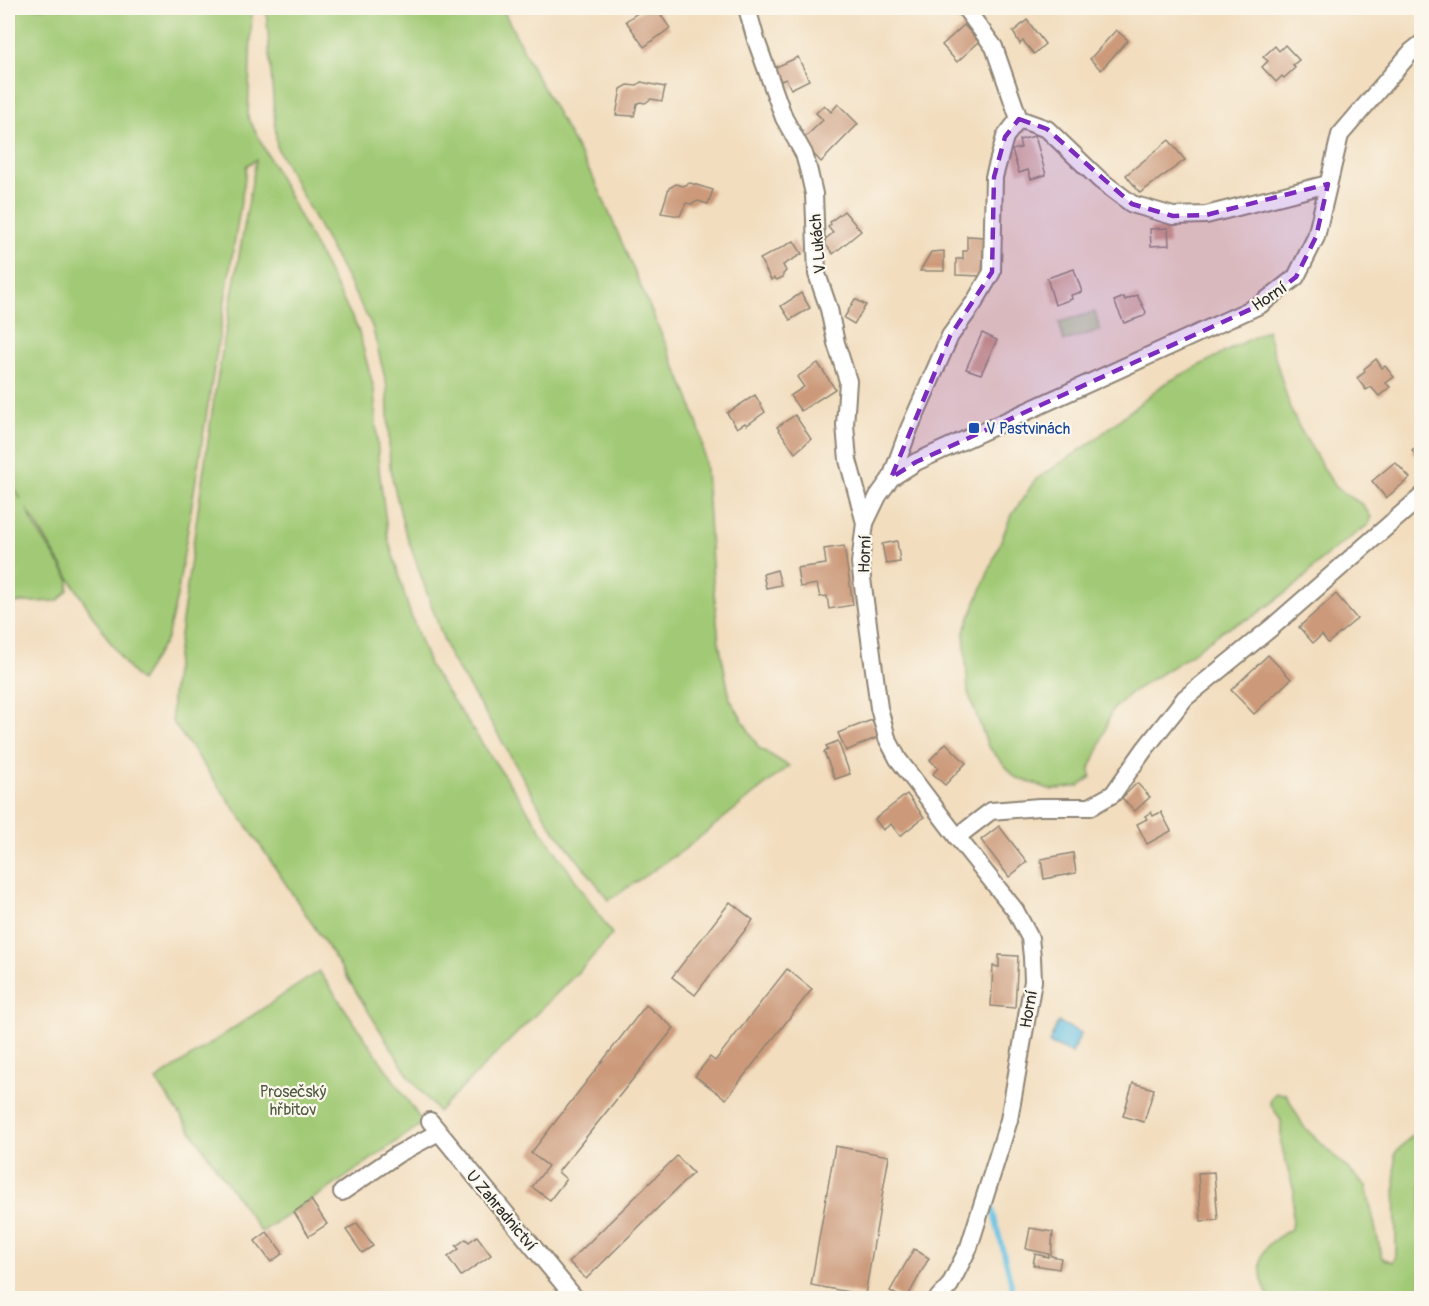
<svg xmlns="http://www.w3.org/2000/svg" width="1429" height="1306" font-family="Pangolin,sans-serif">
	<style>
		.green { fill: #a2ca76; stroke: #667a50; stroke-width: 1.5 }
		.water { fill: #64c0e2; stroke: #487686; stroke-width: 1.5 }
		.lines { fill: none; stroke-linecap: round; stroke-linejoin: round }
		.stream { stroke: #64c0e2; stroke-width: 5 }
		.building { fill: #cc9a7a }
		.street-casing { stroke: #8e8474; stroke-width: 20 }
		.street { stroke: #fff; stroke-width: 16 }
		.marked { fill: #7b2cbf; fill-opacity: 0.2; stroke: #7b2cbf; stroke-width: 4.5; stroke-dasharray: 12 8; stroke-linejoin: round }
		.transit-dot { fill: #1a4fb4; stroke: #fbf7ec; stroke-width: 2 }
		.labels { text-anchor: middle; stroke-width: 4.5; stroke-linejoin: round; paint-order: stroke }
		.street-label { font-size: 16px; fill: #2b2b2b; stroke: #fbf7ec }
		.transit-label { font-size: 16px; fill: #164399; stroke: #fbf7ec; text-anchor: start }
		.park-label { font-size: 16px; fill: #4f5b42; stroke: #fbf7ec }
	</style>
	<rect width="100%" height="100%" fill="#fbf7ec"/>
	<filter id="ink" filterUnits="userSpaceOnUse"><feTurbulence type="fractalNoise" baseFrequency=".0167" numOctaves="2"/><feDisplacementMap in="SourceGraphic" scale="12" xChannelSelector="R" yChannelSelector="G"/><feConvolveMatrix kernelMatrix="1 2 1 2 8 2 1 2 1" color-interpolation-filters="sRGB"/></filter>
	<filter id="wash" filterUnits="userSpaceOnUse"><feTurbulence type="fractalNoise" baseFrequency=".008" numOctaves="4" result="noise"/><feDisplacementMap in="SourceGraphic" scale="24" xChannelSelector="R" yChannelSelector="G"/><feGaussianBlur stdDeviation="1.35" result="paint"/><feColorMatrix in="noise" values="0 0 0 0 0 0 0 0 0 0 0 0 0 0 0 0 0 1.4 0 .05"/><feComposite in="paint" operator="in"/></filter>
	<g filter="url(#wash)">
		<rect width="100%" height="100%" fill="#f2ddbe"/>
		<g class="green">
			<polygon points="8,8 252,8 248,117 358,329 374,389 379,469 388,538 409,610 430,667 612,934 587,963 438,1112 410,1078 335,958 252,833 172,721 172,697 176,663 215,392 256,160 247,165 177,596 167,638 140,681 128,668 96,621 27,509 34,525 69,579 68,590 58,601 8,603 8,480 21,499 8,477"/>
			<polygon points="266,8 502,8 535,73 597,185 689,398 701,435 706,471 713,581 719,642 730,699 759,748 789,766 685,849 609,900 549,823 492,724 449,655 404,528 390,469 387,386 372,326 277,148"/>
			<polygon points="1095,312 1100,330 1064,341 1059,322"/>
			<polygon points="1267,330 1290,408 1300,429 1335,487 1363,505 1371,517 1368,525 1325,556 1299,583 1254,616 1225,629 1183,660 1130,693 1111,712 1099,748 1090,768 1091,777 1079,786 1052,790 1015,777 988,746 968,692 964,632 990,568 1010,518 1035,480 1088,445 1164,384"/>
			<polygon points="319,971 423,1123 333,1186 261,1232 156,1080"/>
			<path d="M1276,1093L1286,1094L1304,1127L1366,1186L1382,1258L1393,1262L1396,1256L1395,1153L1421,1126V1298H1269C1267,1292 1263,1286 1262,1280C1256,1250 1268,1243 1291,1229L1294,1191L1281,1144V1121L1270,1103L1272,1097Z"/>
		</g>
		<polygon class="water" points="1058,1022 1081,1033 1072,1053 1049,1043"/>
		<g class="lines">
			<polyline class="stream" points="990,1199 1015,1298"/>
		</g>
		<g id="blocks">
			<g class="building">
				<polygon points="645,8 656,8 670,28 644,47 626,21"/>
				<polygon points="1027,20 1045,44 1034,54 1023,41 1020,44 1013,32"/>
				<polygon points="964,25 979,42 957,62 942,45"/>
				<polygon points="1116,30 1128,40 1101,70 1090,59"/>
				<polygon points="1285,45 1299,60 1293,65 1295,68 1284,78 1282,76 1276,82 1262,67 1268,61 1263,57 1275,46 1279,51"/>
				<polygon points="798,57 809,80 791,89 786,79 781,81 774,68"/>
				<polygon points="641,82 665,87 662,101 651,99 645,103 640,102 637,104 634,116 616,115 621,89 628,85 636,86"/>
				<polygon points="838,104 858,124 821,162 801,141 823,120 816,113 824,105 831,112"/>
				<polygon points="1035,136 1046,175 1031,179 1028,170 1019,173 1012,150 1021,148 1019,140"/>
				<polygon points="1169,140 1185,160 1140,193 1126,175"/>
				<polygon points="690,183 713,190 708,204 698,201 692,204 686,203 680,216 661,213 669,188 676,184 683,186"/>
				<polygon points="844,211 861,231 833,254 823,241 833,233 828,227 831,224 830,222"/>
				<polygon points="1168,228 1169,245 1151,246 1150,229"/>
				<polygon points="967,236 984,237 982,276 956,275 956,259 963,259 963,251 967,251"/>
				<polygon points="794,241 802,254 783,265 786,271 783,274 783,277 777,280 774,278 771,280 760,259"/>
				<polygon points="944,251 944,271 920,271 931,252"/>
				<polygon points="1074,269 1082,292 1071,295 1072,299 1055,305 1047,278"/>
				<polygon points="801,293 810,308 790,320 781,306"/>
				<polygon points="1137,295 1146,312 1144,316 1124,323 1114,301 1124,297 1125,300"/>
				<polygon points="855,299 866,305 854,324 844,318"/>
				<polygon points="982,333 997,340 981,374 966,369"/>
				<polygon points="1376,359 1382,368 1385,366 1394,377 1386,383 1390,387 1379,396 1371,387 1366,390 1357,378 1365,372 1364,369"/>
				<polygon points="818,363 835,389 801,411 790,396 804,387 797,377"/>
				<polygon points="755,395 765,412 747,425 745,423 737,428 727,413"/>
				<polygon points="795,415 811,439 795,453 777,427"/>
				<polygon points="1422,441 1422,460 1412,451"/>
				<polygon points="1395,462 1410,478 1386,498 1372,481"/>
				<polygon points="897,541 900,562 886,564 882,544"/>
				<polygon points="844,546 853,605 829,609 827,596 820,597 817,584 800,587 797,568 826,564 824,549"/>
				<polygon points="777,570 781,585 766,588 763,574"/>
				<polygon points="1336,594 1357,619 1328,643 1322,635 1313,643 1299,627"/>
				<polygon points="1268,655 1291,679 1254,714 1231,690"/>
				<polygon points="872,720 878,737 846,751 838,733"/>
				<polygon points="838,741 850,774 835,779 824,752 828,750 826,746"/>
				<polygon points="946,743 966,763 945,785 933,774 938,768 930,760"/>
				<polygon points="1137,783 1150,797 1135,811 1122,798"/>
				<polygon points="907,794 924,817 900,836 891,824 883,830 875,819"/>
				<polygon points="1151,812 1153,816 1161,812 1171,831 1147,844 1137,824 1147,819 1145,816"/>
				<polygon points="999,826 1027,862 1009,877 981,840"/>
				<polygon points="1073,853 1076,873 1044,879 1041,859"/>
				<polygon points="730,902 753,920 695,995 672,977"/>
				<polygon points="999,955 1018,956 1015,1008 991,1006 993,966 999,967"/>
				<polygon points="787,969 812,989 726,1099 695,1076 710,1057 715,1061"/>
				<polygon points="646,1005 674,1028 558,1172 566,1179 550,1200 532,1187 548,1166 531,1153"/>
				<polygon points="1133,1083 1154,1089 1144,1122 1123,1116"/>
				<polygon points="835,1146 889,1156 865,1295 811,1285"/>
				<polygon points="677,1156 693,1173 586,1279 569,1262"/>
				<polygon points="1214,1172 1218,1220 1201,1221 1198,1173"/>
				<polygon points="311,1200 327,1224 309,1236 294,1212"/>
				<polygon points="357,1223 373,1246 362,1253 346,1230"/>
				<polygon points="1030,1228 1053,1232 1051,1256 1061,1258 1059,1269 1033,1265 1035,1254 1048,1257 1049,1254 1026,1249"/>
				<polygon points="267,1232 283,1253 271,1262 255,1241"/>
				<polygon points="477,1236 491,1255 461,1276 448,1257 459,1249 456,1246 466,1239 469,1242"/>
				<polygon points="914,1249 929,1258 907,1298 902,1298 890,1291"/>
			</g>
		</g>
	</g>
	<g filter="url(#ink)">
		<use href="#blocks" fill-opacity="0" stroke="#8e8474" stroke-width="1.5"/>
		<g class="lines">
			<g class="street-casing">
				<g id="street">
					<polyline points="747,8 756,40 784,118 804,154 809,172 814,194 817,274 829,309 836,343 848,381 845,425 848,460 865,523"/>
					<polyline points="965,8 994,47 1019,119 1047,129 1100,180 1132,204 1173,216 1206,215 1328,184"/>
					<polyline points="891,478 909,429 950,336 974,303 992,272 994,177 1005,137 1019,119"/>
					<polyline points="957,837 991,811 1039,807 1090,807 1113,794 1144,750 1185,698 1271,628 1422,496"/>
					<polyline points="430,1121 575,1298"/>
					<polyline points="342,1192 398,1154 437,1133"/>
					<polyline points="938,1298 950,1285 969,1247 1009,1120 1033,981 1032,957 1030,938 1015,910 957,837 898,759 887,738 879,708 860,563 865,523 878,496 891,478 916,462 1260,305 1296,277 1316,237 1340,135 1412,51 1422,43"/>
				</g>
			</g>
			<use href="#street" class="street"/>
		</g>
	</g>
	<path class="marked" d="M1019,119L1047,129L1132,204L1173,216L1206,215L1328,184L1316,237L1296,277L1260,305L916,462L891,478L950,336L992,272L994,177L1005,137Z"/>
	<rect class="transit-dot" x="968" y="422" width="12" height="12" rx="3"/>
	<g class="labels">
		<g class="street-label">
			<text transform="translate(817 244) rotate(-95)" y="6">V Lukách</text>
			<text transform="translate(1269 296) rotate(-34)" y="6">Horní</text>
			<text transform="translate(864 554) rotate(-88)" y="6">Horní</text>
			<text transform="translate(1028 1009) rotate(-80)" y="6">Horní</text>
			<text transform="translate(502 1210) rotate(50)" y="6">U Zahradnictví</text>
		</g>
		<g class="transit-label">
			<text x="986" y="434">V Pastvinách</text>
		</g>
		<g class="park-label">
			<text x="293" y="1097">Prosečský<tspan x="293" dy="18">hřbitov</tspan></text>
		</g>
	</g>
	<rect width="1429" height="1306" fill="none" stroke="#fbf7ec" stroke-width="30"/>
</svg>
